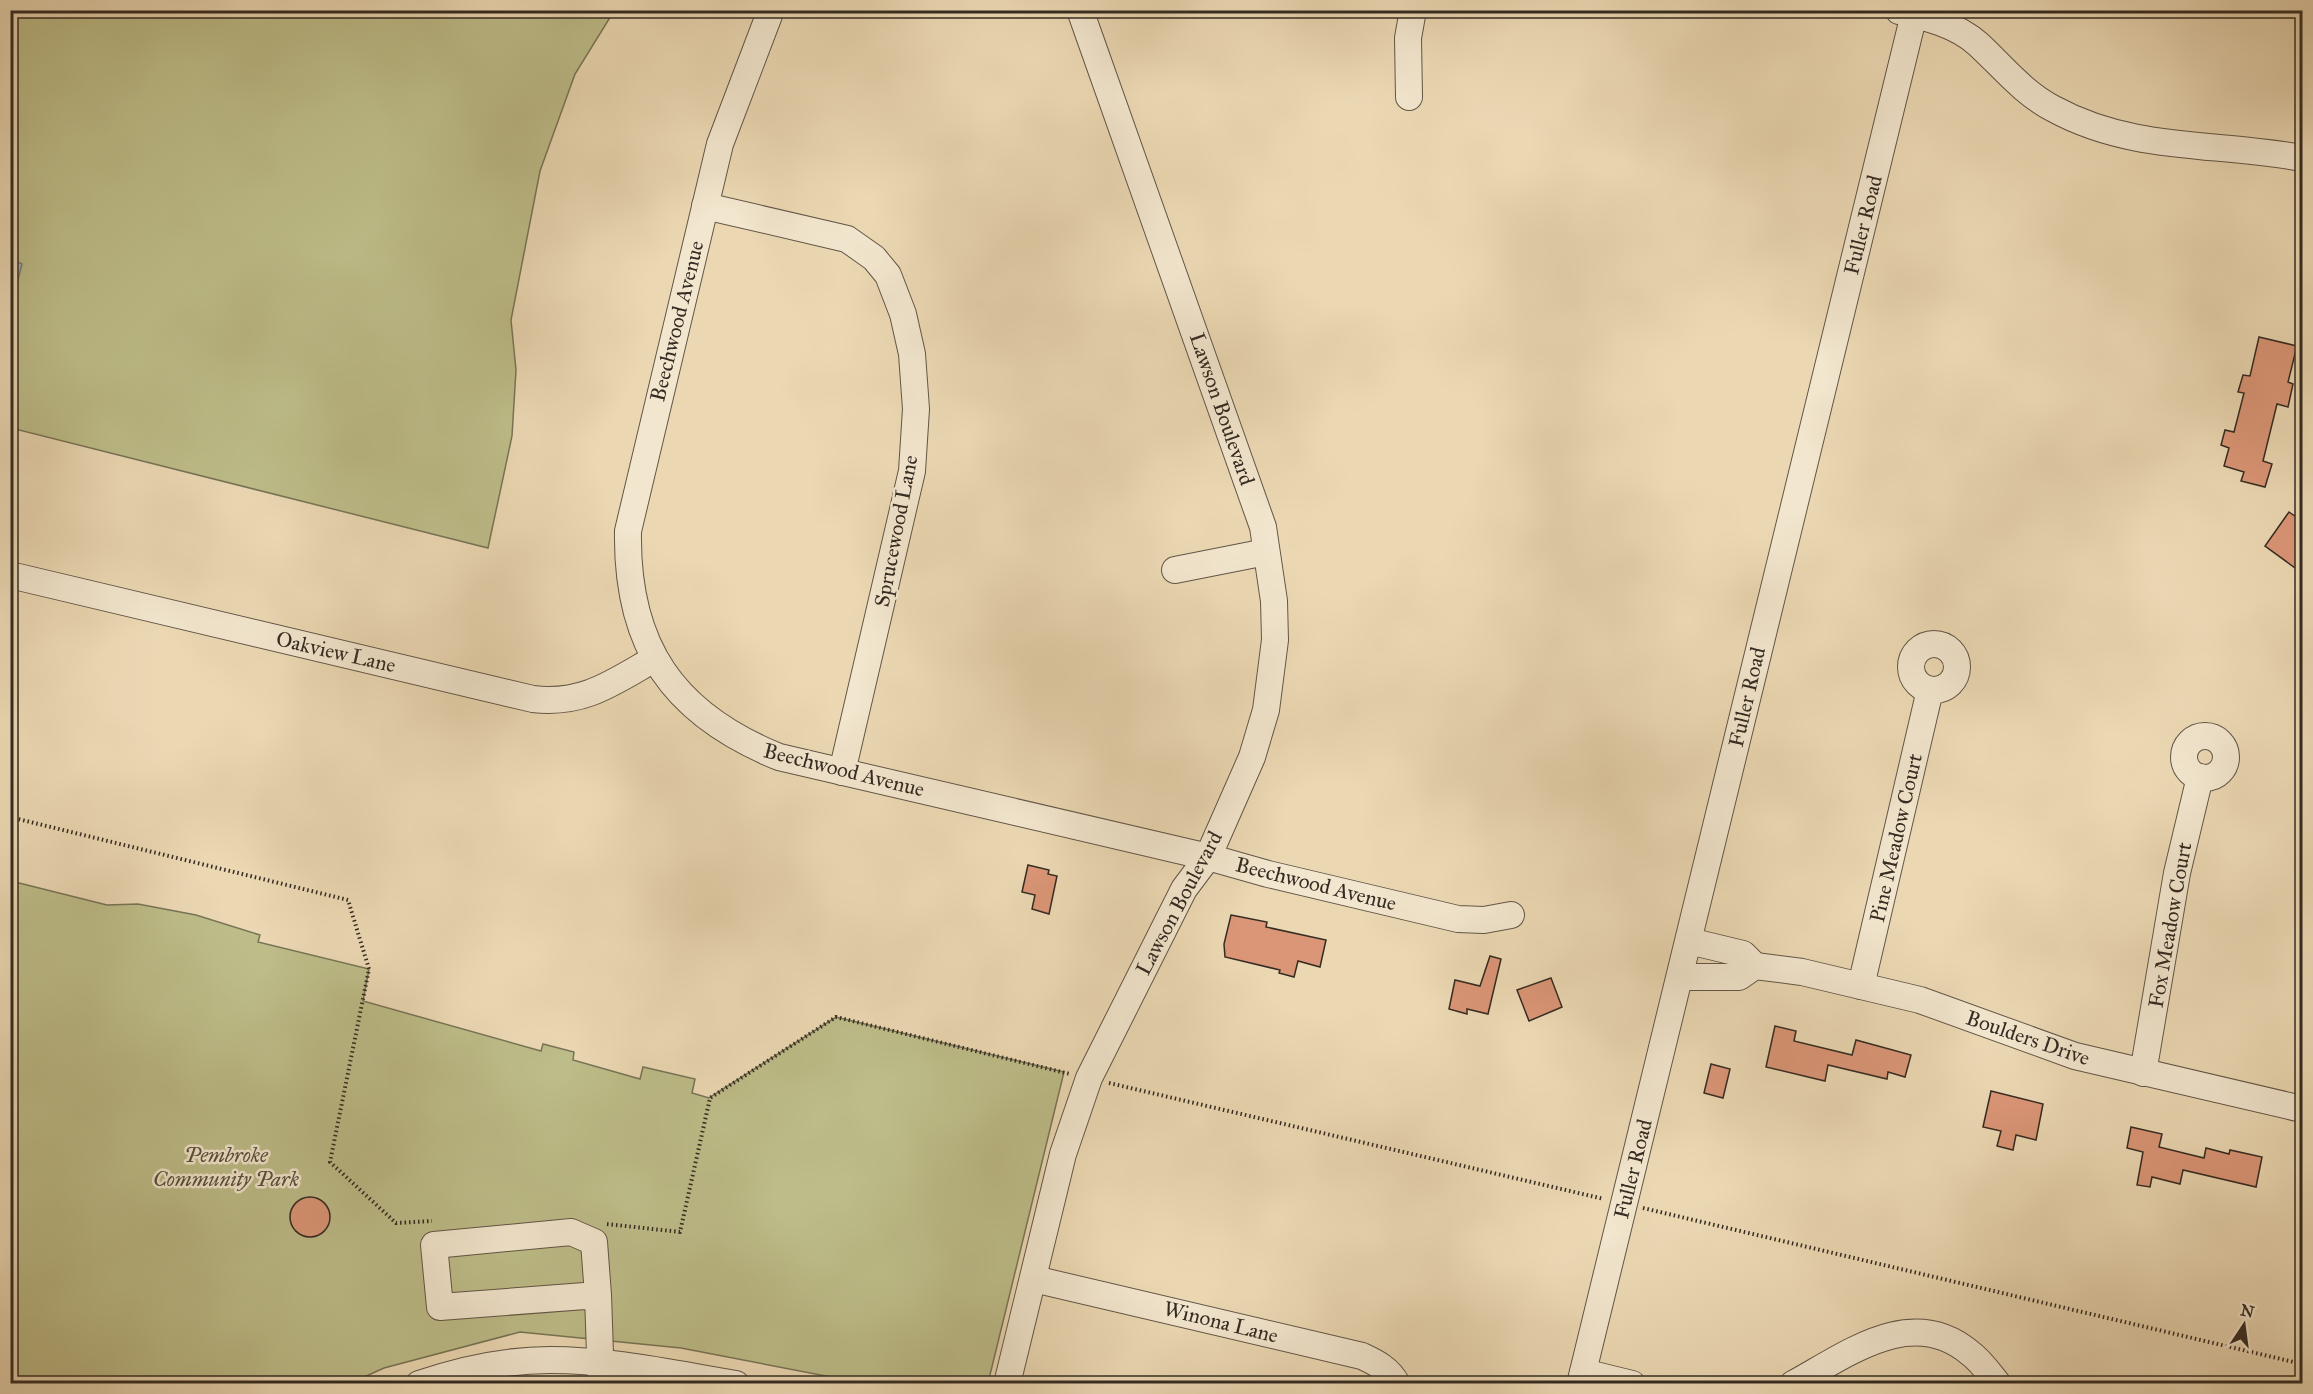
<svg xmlns="http://www.w3.org/2000/svg" width="2313" height="1394" font-family="'IM FELL Great Primer',serif">
	<style>
		.green { fill: #bdbd89; stroke: #787456; stroke-width: 1.5 }
		.water { fill: #9eb6b8; stroke: #747e7c; stroke-width: 1.5 }
		.building { fill: #db9677; stroke: #342b22; stroke-width: 1.5 }
		.lines { fill: none; stroke-linecap: round; stroke-linejoin: round }
		.minor-casing { stroke: #625646; stroke-width: 28 }
		.path { stroke: #342b22; stroke-width: 4; stroke-dasharray: 1.5 3; stroke-linecap: butt }
		.minor { stroke: #f2e6ce; stroke-width: 26 }
		.labels { text-anchor: middle; stroke-width: 5; stroke-linejoin: round; paint-order: stroke }
		.street-label { font-size: 21px; fill: #342b22; stroke: #f2e6ce }
		.park-label { font-size: 21px; font-style: italic; fill: #56503c; stroke: #f2e6ce }
	</style>
	<rect width="100%" height="100%" fill="#ebd8b3"/>
	<filter id="stains"><feTurbulence type="fractalNoise" baseFrequency=".00333" numOctaves="4"/><feColorMatrix values="0 0 0 0 .2 0 0 0 0 .09 0 0 0 0 .02 0 0 0 .5 -.17"/></filter>
	<radialGradient id="worn" r=".72"><stop offset=".6" stop-color="#630" stop-opacity="0"/><stop offset="1" stop-color="#630" stop-opacity=".3"/></radialGradient>
	<g class="green">
		<polygon points="10,11 614,11 575,74 540,171 511,320 516,370 512,436 488,548 11,428"/>
		<polygon points="11,881 107,905 138,904 196,915 260,935 258,942 369,969 363,1001 541,1051 543,1044 574,1052 573,1060 640,1079 643,1067 695,1079 692,1093 709,1098 836,1017 1064,1072 988,1383 862,1383 681,1348 520,1332 384,1368 351,1383 11,1384"/>
	</g>
	<polygon class="water" points="11,259 22,264 18,280 11,285"/>
	<g class="building">
		<polygon points="2259,337 2297,346 2288,382 2293,384 2288,407 2277,404 2263,461 2272,464 2265,487 2241,481 2244,472 2224,466 2229,448 2221,445 2225,430 2234,432 2244,393 2238,392 2243,375 2250,376"/>
		<polygon points="2289,512 2302,521 2302,573 2265,546"/>
		<polygon points="1028,865 1049,870 1048,874 1057,876 1049,914 1032,909 1035,895 1022,892"/>
		<polygon points="1231,915 1267,922 1266,927 1326,940 1320,967 1298,961 1294,977 1279,973 1280,970 1225,957 1224,944"/>
		<polygon points="1490,956 1501,959 1488,1014 1467,1009 1467,1014 1449,1009 1455,980 1480,986"/>
		<polygon points="1551,978 1562,1007 1529,1021 1517,990"/>
		<polygon points="1775,1026 1796,1031 1794,1041 1852,1055 1856,1040 1911,1055 1905,1077 1888,1072 1887,1079 1828,1065 1825,1081 1766,1067"/>
		<polygon points="1711,1064 1730,1069 1723,1098 1704,1093"/>
		<polygon points="1991,1091 2043,1104 2036,1140 2016,1135 2013,1150 1997,1146 2001,1131 1983,1127"/>
		<polygon points="2131,1127 2162,1134 2159,1147 2204,1158 2206,1148 2229,1154 2230,1150 2262,1157 2256,1187 2183,1170 2180,1184 2152,1177 2150,1187 2137,1185 2143,1152 2127,1148"/>
		<circle cx="310" cy="1217" r="20"/>
	</g>
	<g class="lines">
		<g class="minor-casing">
			<g id="minor">
				<path d="M771,10L720,144L628,531C626,646 673,714 779,757L1208,857L1268,874L1458,919L1484,920L1511,915"/>
				<path d="M1899,11C1926,17 1957,25 1978,44C2003,67 2023,93 2054,109C2133,152 2217,142 2302,158"/>
				<polyline points="1409,97 1408,38 1413,10"/>
				<polyline points="705,206 847,239 874,258 888,275 903,314 912,354 916,409 912,471 842,772"/>
				<polyline points="1175,570 1266,552"/>
				<path d="M10,575L533,699C583,705 612,683 654,659"/>
				<circle cx="1934" cy="667" r="23"/>
				<circle cx="2205" cy="757" r="21"/>
				<polyline points="1689,941 1743,954 1755,966"/>
				<polyline points="1680,977 1739,977 1755,966 1802,972 1920,1000 2075,1056 2302,1109"/>
				<polyline points="1861,986 1930,690"/>
				<polyline points="2143,1073 2177,873 2200,777"/>
				<path d="M1034,1279L1362,1356C1377,1363 1389,1369 1397,1384"/>
				<polyline points="598,1295 594,1242 571,1232 434,1245 440,1307 598,1295 601,1384"/>
				<polyline points="1583,1372 1632,1384"/>
				<path d="M419,1384C460,1370 507,1360 550,1360C613,1360 675,1374 736,1384"/>
				<polyline points="1007,1384 1063,1154 1089,1078 1184,889 1208,857 1252,757 1266,710 1275,640 1274,601 1263,527 1080,10"/>
				<polyline points="1580,1384 1915,10"/>
				<path d="M1793,1384C1848,1354 1912,1304 1970,1353C1981,1361 1989,1373 1998,1384"/>
			</g>
		</g>
		<g class="path">
			<polyline points="10,817 348,900 369,969 330,1162 396,1223 432,1221"/>
			<polyline points="1109,1083 1604,1199"/>
			<polyline points="1643,1208 2302,1364"/>
			<polyline points="607,1224 680,1232 710,1098 836,1017 1070,1074"/>
		</g>
		<use href="#minor" class="minor"/>
	</g>
	<g class="labels">
		<g class="street-label">
			<text transform="translate(1863 225) rotate(-76)" y="7">Fuller Road</text>
			<text transform="translate(677 321) rotate(-76)" y="7">Beechwood Avenue</text>
			<text transform="translate(1222 409) rotate(71)" y="7">Lawson Boulevard</text>
			<text transform="translate(896 531) rotate(-79)" y="7">Sprucewood Lane</text>
			<text transform="translate(336 652) rotate(13)" y="7">Oakview Lane</text>
			<text transform="translate(1747 697) rotate(-77)" y="7">Fuller Road</text>
			<text transform="translate(844 770) rotate(14)" y="7">Beechwood Avenue</text>
			<text transform="translate(1896 838) rotate(-77)" y="7">Pine Meadow Court</text>
			<text transform="translate(1316 884) rotate(14)" y="7">Beechwood Avenue</text>
			<text transform="translate(1179 903) rotate(-62)" y="7">Lawson Boulevard</text>
			<text transform="translate(2170 925) rotate(-80)" y="7">Fox Meadow Court</text>
			<text transform="translate(2028 1038) rotate(19)" y="7">Boulders Drive</text>
			<text transform="translate(1633 1169) rotate(-76)" y="7">Fuller Road</text>
			<text transform="translate(1221 1322) rotate(14)" y="7">Winona Lane</text>
		</g>
		<g class="park-label">
			<text x="226" y="1162">Pembroke<tspan x="226" dy="24">Community Park</tspan></text>
		</g>
	</g>
	<rect width="2313" height="1394" fill="none" stroke="#ebd8b3" stroke-width="36"/>
	<rect x="12" y="12" width="2289" height="1370" fill="none" stroke="#342b22" stroke-width="3"/>
	<rect x="18" y="18" width="2277" height="1358" fill="none" stroke="#342b22" stroke-width="1.5"/>
	<g transform="translate(2244 1325) rotate(13)" stroke="#f2e6ce" stroke-width="4.5" paint-order="stroke">
	<path d="M0-4.5L10 22L0 15L-10 22Z" fill="#342b22"/>
	<text y="-9" font-size="16" font-weight="bold" text-anchor="middle" fill="#342b22">N</text>
	</g>
	<rect width="100%" height="100%" filter="url(#stains)"/>
	<rect width="100%" height="100%" fill="url(#worn)"/>
</svg>
